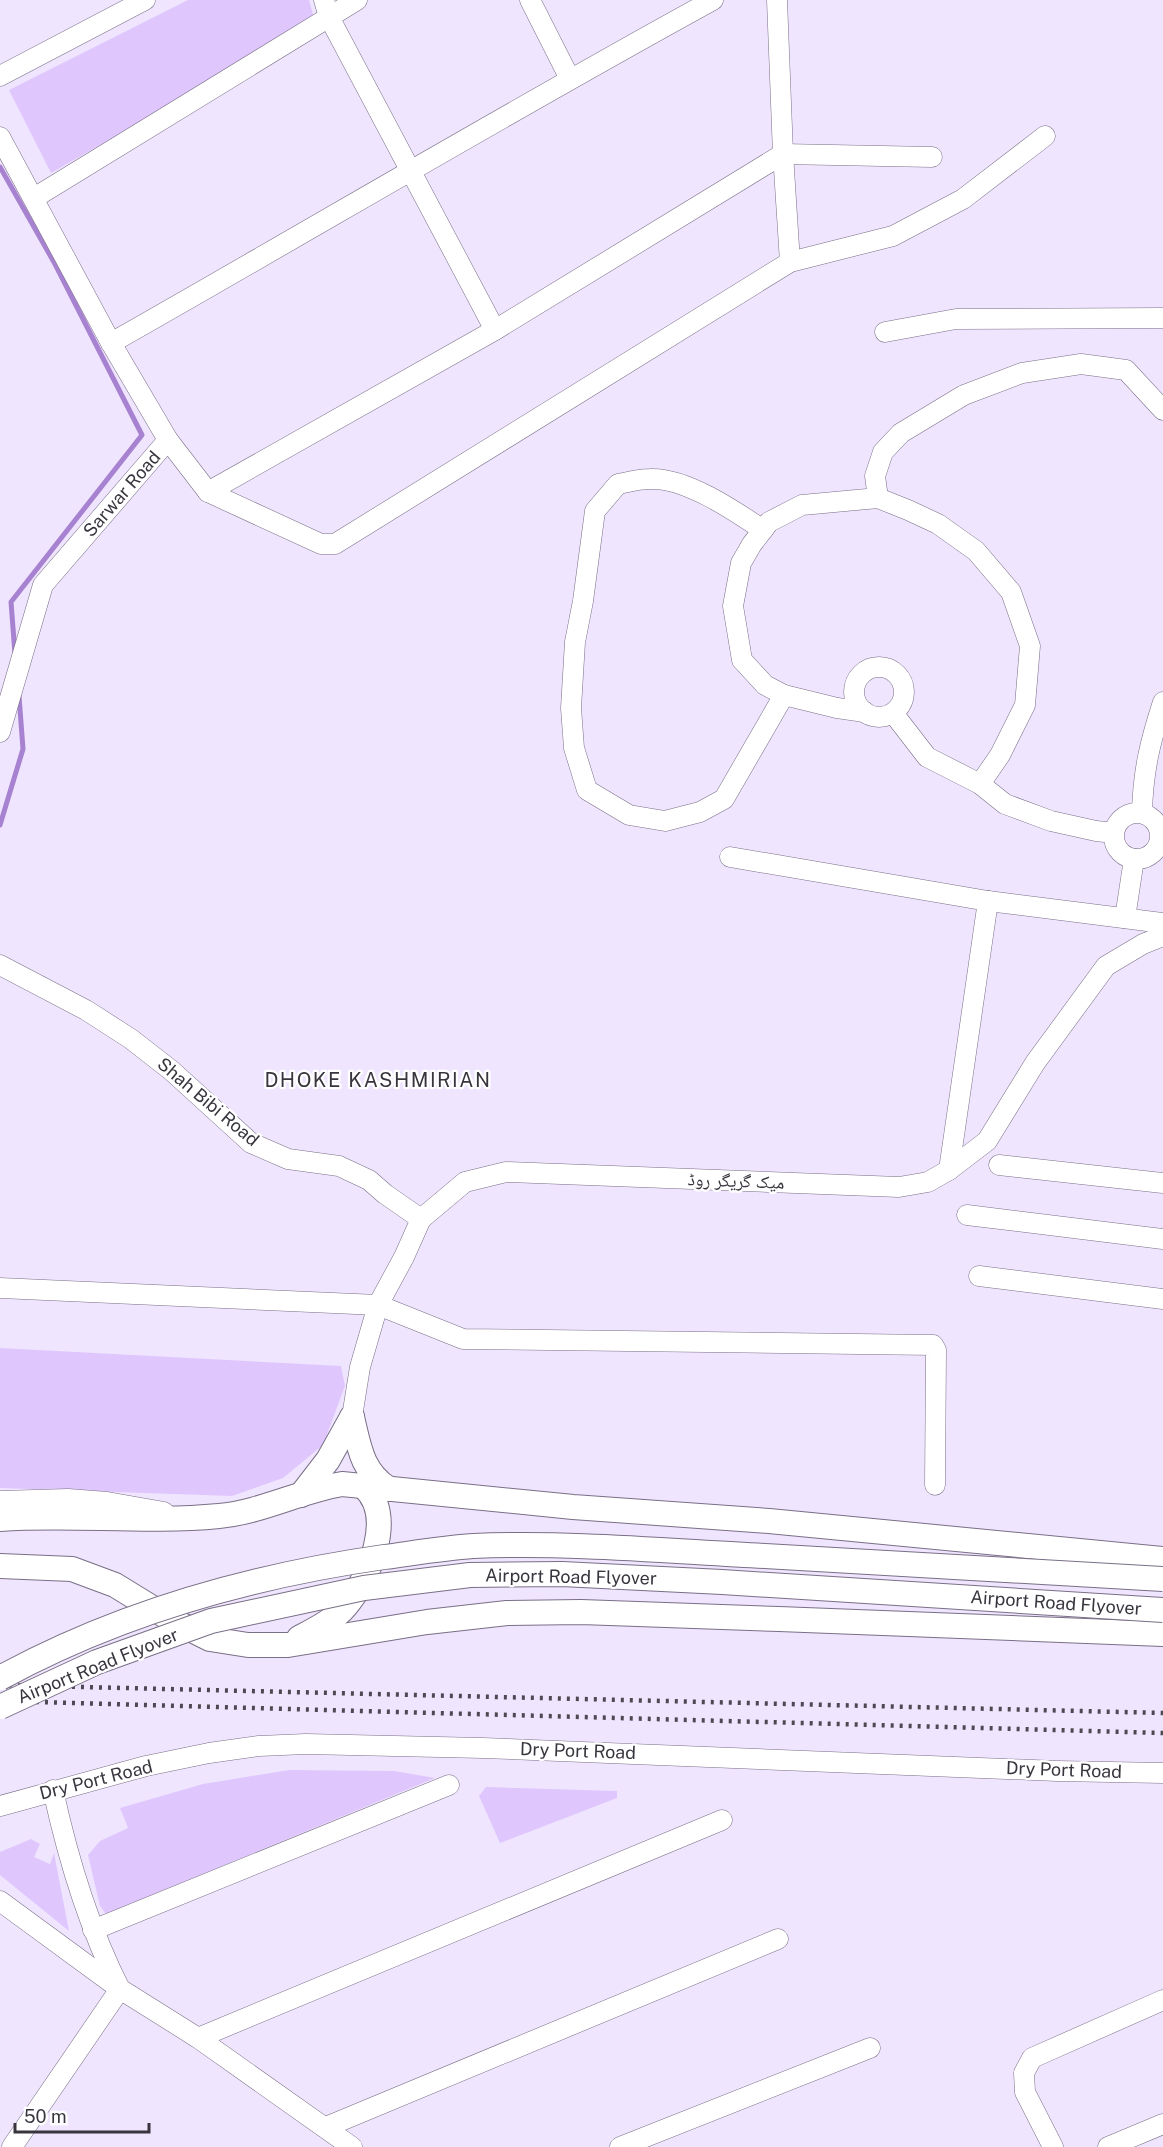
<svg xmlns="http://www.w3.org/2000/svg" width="1163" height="2147" font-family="'Public Sans','Noto Naskh Arabic',sans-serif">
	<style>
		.green { fill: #dfc7fe }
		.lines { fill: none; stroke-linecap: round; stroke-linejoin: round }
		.stream { stroke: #a782d0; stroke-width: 5 }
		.minor-casing { stroke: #796f86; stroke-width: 21 }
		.major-casing { stroke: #796f86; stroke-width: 26 }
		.minor { stroke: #fff; stroke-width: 20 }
		.major { stroke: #fff; stroke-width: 24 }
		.rail { stroke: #4d4953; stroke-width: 4.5; stroke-dasharray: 3 6; stroke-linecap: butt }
		.major-bridge-casing { stroke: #796f86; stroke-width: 26; stroke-linecap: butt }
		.major-bridge { stroke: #fff; stroke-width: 24 }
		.labels { text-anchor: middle; stroke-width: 4.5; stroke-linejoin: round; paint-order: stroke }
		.street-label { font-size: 18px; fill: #39353e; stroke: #fff }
		.neighbourhood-label { font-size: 20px; letter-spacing: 1.5px; fill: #39353e; stroke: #fff }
	</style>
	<rect width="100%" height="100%" fill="#f0e5fe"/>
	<g class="green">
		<polygon points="188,0 309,0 315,22 51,173 9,90"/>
		<polygon points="0,1348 341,1366 345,1386 323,1445 283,1478 232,1496 0,1488"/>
		<polygon points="289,1770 394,1771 435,1778 106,1914 100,1906 88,1855 100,1841 128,1828 120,1808 203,1784"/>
		<polygon points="486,1787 617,1791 617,1798 500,1843 479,1796"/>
		<polygon points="31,1839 40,1844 34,1857 50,1864 54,1853 69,1931 0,1875 0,1852"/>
	</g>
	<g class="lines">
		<g class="stream">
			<polyline points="0,167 55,264 142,435 11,602 15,654"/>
			<polyline points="0,825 23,749 19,696"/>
		</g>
		<g class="minor-casing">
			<g id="minor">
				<polyline points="324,0 329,17 495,330"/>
				<polyline points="530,0 570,79"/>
				<polyline points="777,0 783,154 790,262"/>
				<polyline points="0,76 145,0"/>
				<polyline points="0,137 111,343 168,440 208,492 321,544 335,544 790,262 893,236 963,199 1045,136"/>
				<polyline points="34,198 357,0"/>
				<polyline points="885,332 956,319 1163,318"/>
				<path d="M111,343C312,229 510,111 713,0"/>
				<polyline points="208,492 495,330 783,154 932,157"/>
				<polyline points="878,498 875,476 883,452 901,433 964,395 1022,373 1081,364 1126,370 1163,410"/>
				<path d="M763,530C735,511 685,477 650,479C639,479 628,482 618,484L595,511L583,601L575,642L571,708L574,748L587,790L629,815L665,821L700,812L724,799L784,695"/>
				<circle cx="879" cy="692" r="25"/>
				<polyline points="865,712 837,708 784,695 765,685 742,660 733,606 741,563 752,544 769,522 802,505 878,498 908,510 938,524 976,551 1011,592 1030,646 1025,705 1000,755 980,784"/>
				<polyline points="893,713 927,757 980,784 1005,804 1051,821 1096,831 1114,833"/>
				<polyline points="0,732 43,585 168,440"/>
				<circle cx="1137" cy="836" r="23"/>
				<path d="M1142,813C1143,771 1150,742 1163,702"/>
				<polyline points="730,857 988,901 1163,923"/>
				<polyline points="1125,918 1134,859"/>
				<polyline points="0,965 86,1010 131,1039 172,1071 251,1143 288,1159 339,1166 369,1180 385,1194 421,1219"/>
				<polyline points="999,1165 1163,1183"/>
				<polyline points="949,1170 988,901"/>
				<polyline points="967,1215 1163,1239"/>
				<polyline points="979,1276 1163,1299"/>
				<polyline points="0,1288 378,1305 463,1339 933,1345 936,1350 935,1485"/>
				<polyline points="352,1417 360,1367 378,1305 404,1257 421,1219 465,1182 506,1172 899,1187 928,1182 949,1170 987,1141 1035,1063 1106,966 1143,944 1163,936"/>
				<polyline points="0,1501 68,1499 107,1502 164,1512"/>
				<polyline points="0,1806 146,1766 209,1753 259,1746 306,1744 483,1748 1057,1771 1163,1773"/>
				<polyline points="0,1901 120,1989 198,2038 352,2147"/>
				<polyline points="93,1930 449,1785"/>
				<polyline points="198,2038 722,1820"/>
				<polyline points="326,2127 778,1939"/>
				<path d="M12,2147L120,1989C88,1926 68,1859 53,1790"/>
				<polyline points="620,2147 870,2048"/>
				<polyline points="1053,2147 1025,2092 1024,2073 1032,2058 1163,2000"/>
				<polyline points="1108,2147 1163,2124"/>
			</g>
		</g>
		<g class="major-casing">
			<g id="major">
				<path d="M352,1417C359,1447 362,1472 389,1489"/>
				<polyline points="301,1495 328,1460 352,1417"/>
				<path d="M0,1519C73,1514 146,1523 219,1516C262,1512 300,1491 342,1484L573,1507L769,1521L1163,1559"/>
				<polyline points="0,1566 72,1569 115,1585 172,1620 210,1639 248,1645 288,1645 427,1622 507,1613 581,1612 779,1619 1163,1634"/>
				<path d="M299,1638C314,1630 334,1620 345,1607C369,1579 397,1515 363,1486"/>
			</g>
		</g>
		<use href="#minor" class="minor"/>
		<use href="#major" class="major"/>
		<g class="rail">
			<polyline points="0,1685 1163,1713"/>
			<polyline points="0,1701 1163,1733"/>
		</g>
		<g class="major-bridge-casing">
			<g id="major-bridge">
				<path d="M0,1678C119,1613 251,1576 384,1557C414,1553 444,1548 473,1546C571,1542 667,1551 765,1556C897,1563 1030,1571 1163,1579"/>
				<polyline points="0,1707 97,1662 211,1621 364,1588 470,1575 562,1574 722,1582 1163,1610"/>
			</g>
		</g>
		<use href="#major-bridge" class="major-bridge"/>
	</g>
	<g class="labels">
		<g class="street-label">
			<text transform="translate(122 494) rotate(-49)" y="6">Sarwar Road</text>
			<text transform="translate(208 1102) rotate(40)" y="6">Shah Bibi Road</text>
			<text transform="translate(736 1181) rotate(2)" y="6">میک گریگر روڈ</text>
			<text transform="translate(571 1577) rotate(1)" y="6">Airport Road Flyover</text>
			<text transform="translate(1056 1603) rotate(4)" y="6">Airport Road Flyover</text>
			<text transform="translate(98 1666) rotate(-22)" y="6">Airport Road Flyover</text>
			<text transform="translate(578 1751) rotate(2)" y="6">Dry Port Road</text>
			<text transform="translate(1064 1770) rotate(2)" y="6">Dry Port Road</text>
			<text transform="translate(96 1780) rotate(-14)" y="6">Dry Port Road</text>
		</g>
		<g class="neighbourhood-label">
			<text x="378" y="1087">DHOKE KASHMIRIAN</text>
		</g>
	</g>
	<path d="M15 2123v9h134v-9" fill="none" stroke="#39353e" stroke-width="3"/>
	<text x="24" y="2123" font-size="18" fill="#39353e" stroke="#ffffff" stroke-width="4.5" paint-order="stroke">50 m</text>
</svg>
